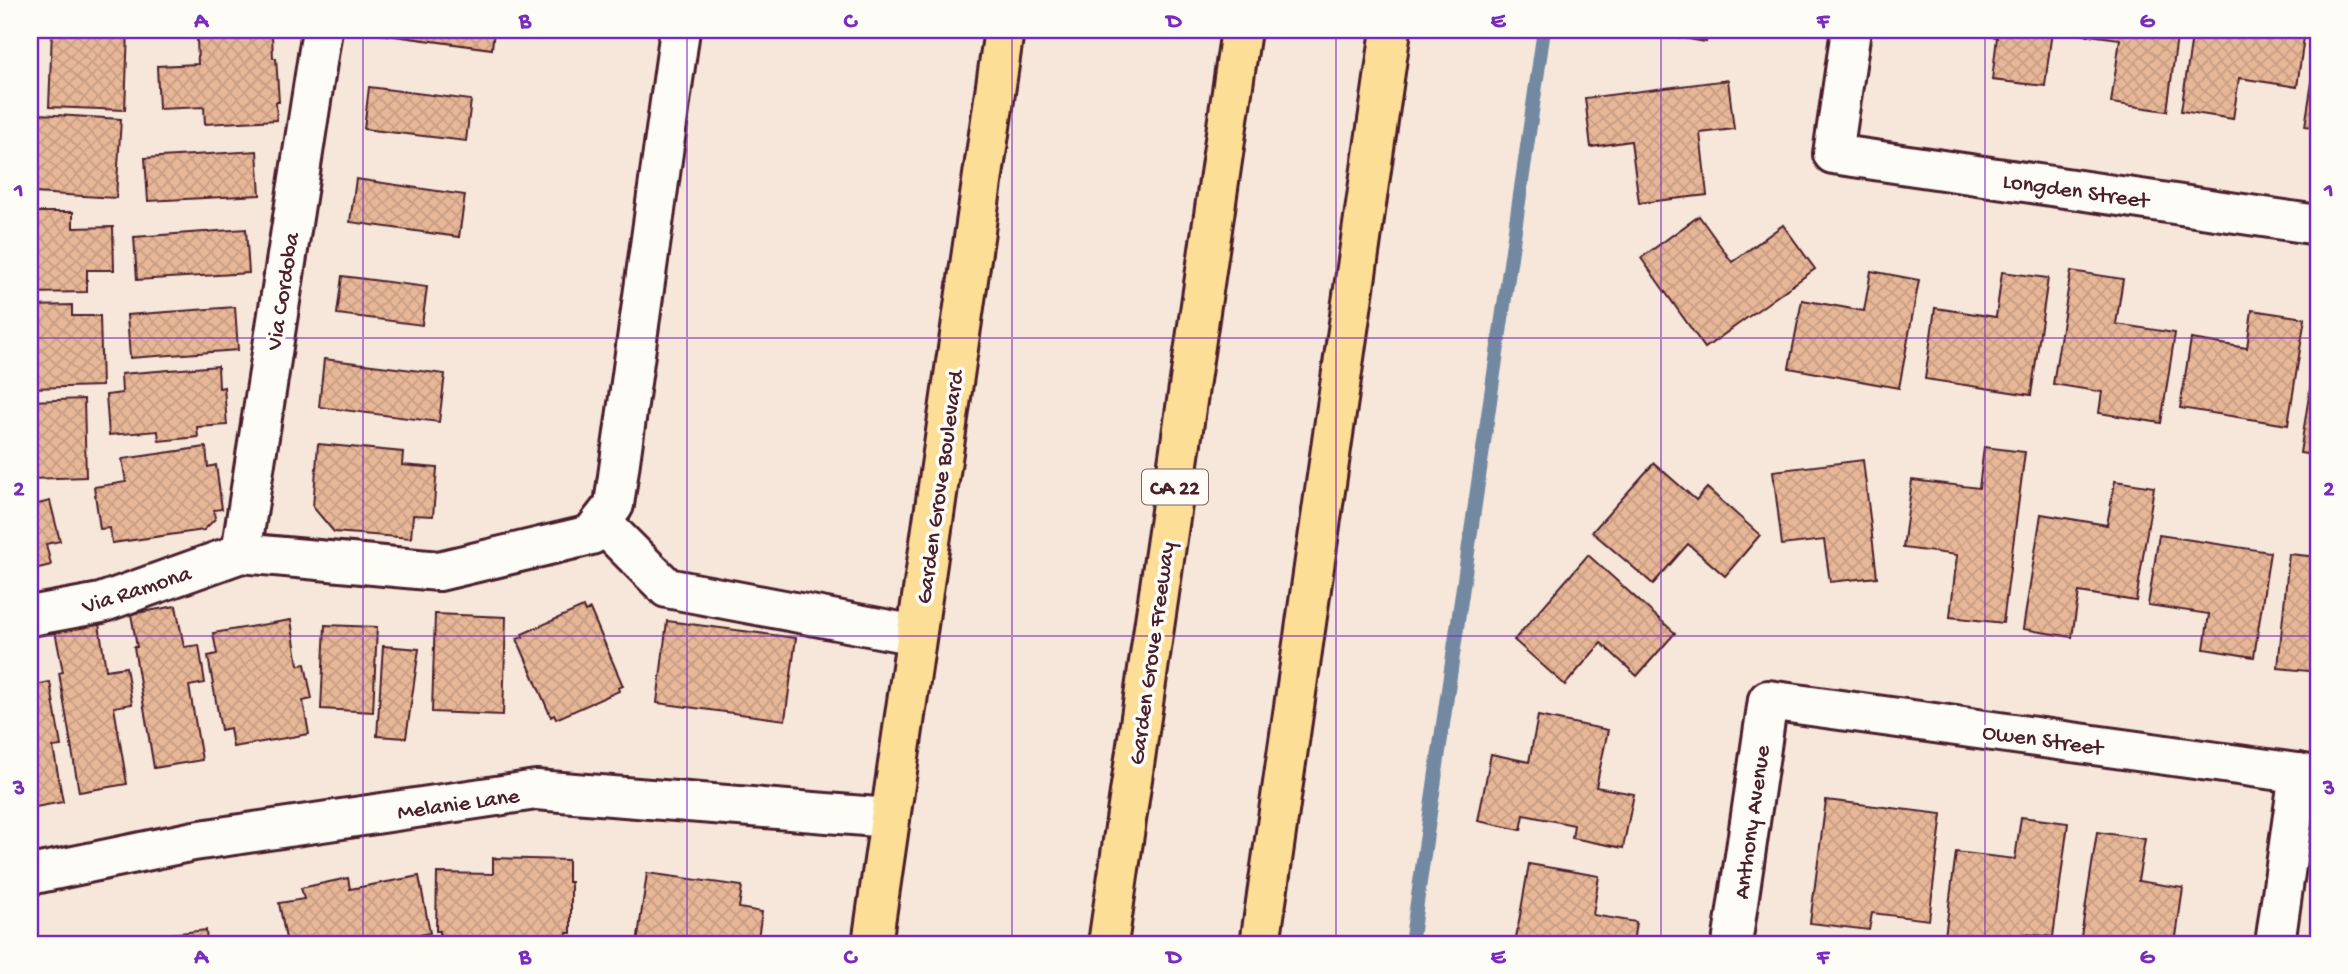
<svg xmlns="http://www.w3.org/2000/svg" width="2348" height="974" font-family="'Gochi Hand',sans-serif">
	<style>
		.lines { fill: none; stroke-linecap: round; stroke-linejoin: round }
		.stream { stroke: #7388a1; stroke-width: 14 }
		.building { fill: url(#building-cross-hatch); stroke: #4a1f2b; stroke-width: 2 }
		.minor-casing { stroke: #4a1f2b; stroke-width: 44 }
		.major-casing { stroke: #4a1f2b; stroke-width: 44 }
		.highway-casing { stroke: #4a1f2b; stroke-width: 44 }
		.minor { stroke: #fdfcf7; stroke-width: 38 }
		.major { stroke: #fcde96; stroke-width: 38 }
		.highway { stroke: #fcde96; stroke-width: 38 }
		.grid { fill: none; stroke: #7b2cbf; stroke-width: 2; stroke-opacity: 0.55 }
		.labels { text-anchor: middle; stroke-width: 7; stroke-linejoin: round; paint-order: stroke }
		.shield { fill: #fdfcf7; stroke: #806168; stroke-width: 2 }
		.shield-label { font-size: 21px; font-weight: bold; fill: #4a1f2b }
		.street-label { font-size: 23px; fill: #4a1f2b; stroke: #fdfcf7 }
		.neatline { fill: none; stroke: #7b2cbf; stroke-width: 2.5 }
		.grid-label { font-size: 23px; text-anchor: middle; font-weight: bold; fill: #7b2cbf }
	</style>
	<defs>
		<pattern id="building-cross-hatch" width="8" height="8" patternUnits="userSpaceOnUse" patternTransform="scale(1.75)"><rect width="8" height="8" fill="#e7b798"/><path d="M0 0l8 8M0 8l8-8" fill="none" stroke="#c89d83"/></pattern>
	</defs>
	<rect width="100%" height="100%" fill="#f6e7da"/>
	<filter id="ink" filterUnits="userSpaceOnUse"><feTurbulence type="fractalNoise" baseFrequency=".0143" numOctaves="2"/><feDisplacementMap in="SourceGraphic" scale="14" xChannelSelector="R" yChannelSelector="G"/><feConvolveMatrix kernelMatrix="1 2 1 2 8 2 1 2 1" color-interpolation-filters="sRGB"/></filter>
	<g filter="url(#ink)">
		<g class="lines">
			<polyline class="stream" points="1411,944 1544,30"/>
		</g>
		<g class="building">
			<polygon points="52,30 128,30 125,110 49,107"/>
			<polygon points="380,30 494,30 492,49 380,34"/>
			<polygon points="1638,30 1708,30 1706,42"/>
			<polygon points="1939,30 2052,30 2045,86 1992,80 1997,37"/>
			<polygon points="2066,30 2178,30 2167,111 2111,103 2120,39 2066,32"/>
			<polygon points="2193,30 2305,30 2297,87 2239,78 2233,119 2181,111"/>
			<polygon points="272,34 273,58 276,58 279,102 276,102 277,120 205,124 204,107 159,109 157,66 198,64 197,39"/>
			<polygon points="2313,76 2318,78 2318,128 2305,126"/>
			<polygon points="1728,80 1734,129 1700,133 1707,195 1639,203 1631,141 1591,147 1585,98"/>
			<polygon points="369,87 471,100 466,141 364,129"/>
			<polygon points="39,114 121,119 116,198 34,193"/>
			<polygon points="257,151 260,195 148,201 145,158"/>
			<polygon points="356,179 465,195 459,237 350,222"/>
			<polygon points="30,212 73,212 73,228 113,227 114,270 87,270 87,292 30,293"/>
			<polygon points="1699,216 1732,262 1783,225 1815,269 1705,348 1641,258"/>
			<polygon points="246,229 249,273 137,280 134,237"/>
			<polygon points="1871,271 1919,280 1899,388 1789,368 1802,300 1864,311"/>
			<polygon points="2071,271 2123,279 2116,324 2175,333 2161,423 2099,413 2102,392 2053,384"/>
			<polygon points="2002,272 2048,278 2031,395 1925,379 1935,308 1996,317"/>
			<polygon points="342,276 427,287 422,325 337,314"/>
			<polygon points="72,305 72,316 100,316 102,386 30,388 30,306"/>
			<polygon points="235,307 238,350 130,358 127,315"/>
			<polygon points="2252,310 2305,318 2288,425 2180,408 2191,339 2247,348"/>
			<polygon points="2317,345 2318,345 2318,456 2300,453"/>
			<polygon points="324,359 445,374 439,422 319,407"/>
			<polygon points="218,366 219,388 224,387 227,425 197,427 198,437 159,441 158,431 109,435 106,395 122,393 121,374"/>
			<polygon points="84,399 86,477 30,479 30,401"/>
			<polygon points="318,444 403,452 402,465 437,468 433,516 413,515 411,538 334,532 313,507"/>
			<polygon points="206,447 208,467 216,465 222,509 214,510 215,519 204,530 112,543 110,528 100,529 94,487 126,482 122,459"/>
			<polygon points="1984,447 2025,452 2003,623 1950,617 1957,555 1903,548 1912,480 1979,488"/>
			<polygon points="1863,460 1877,577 1830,582 1824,540 1782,545 1773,471"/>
			<polygon points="1654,463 1696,500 1707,488 1760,535 1725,576 1688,544 1653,584 1592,532"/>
			<polygon points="2115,481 2154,487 2136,601 2079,592 2072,637 2023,629 2041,514 2107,525"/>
			<polygon points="50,501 60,541 46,544 51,565 30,570 30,506"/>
			<polygon points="2159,535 2270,552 2254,657 2204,649 2209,614 2148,605"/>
			<polygon points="2289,554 2318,557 2318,672 2278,668"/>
			<polygon points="1588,555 1675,633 1637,676 1601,643 1565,685 1514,640"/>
			<polygon points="176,606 184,647 199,645 205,683 189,686 202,760 154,768 134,647 137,647 131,614"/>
			<polygon points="583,607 585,612 590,609 623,686 618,688 619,691 556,719 554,715 551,717 517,639 523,637 522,634"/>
			<polygon points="435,614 506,617 503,715 432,712"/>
			<polygon points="291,620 298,665 305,664 312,699 303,701 309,734 233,747 230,728 221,730 208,656 217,654 213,633"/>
			<polygon points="667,621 796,638 785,720 657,703"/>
			<polygon points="99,624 106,670 126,667 132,704 114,707 127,784 79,792 59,673 63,672 55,631"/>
			<polygon points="325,625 377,627 373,712 321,709"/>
			<polygon points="383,646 419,649 406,738 377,736"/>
			<polygon points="30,647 35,685 50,682 61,746 53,747 63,802 30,808"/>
			<polygon points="1538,716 1608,730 1596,787 1634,794 1623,848 1572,838 1574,825 1524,815 1521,830 1478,821 1491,754 1529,762"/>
			<polygon points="1826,800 1942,814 1929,920 1872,913 1869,930 1810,923"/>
			<polygon points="2021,817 2068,823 2053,937 2025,934 2024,944 1944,944 1956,852 2015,859"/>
			<polygon points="2097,832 2145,839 2138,881 2183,888 2175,944 2080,943"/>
			<polygon points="493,858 568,860 568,882 571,882 571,933 567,933 566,940 552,939 552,944 493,944 493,939 440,938 440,931 436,931 437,873 493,874"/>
			<polygon points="1529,864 1599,876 1593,915 1636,922 1633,944 1515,944"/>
			<polygon points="647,873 742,886 739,908 762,912 757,944 637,944"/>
			<polygon points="419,876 430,933 384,942 384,944 287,944 279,903 304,899 301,888 348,878 350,889"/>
			<polygon points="206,930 207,944 78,944"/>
		</g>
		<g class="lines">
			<g class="minor-casing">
				<g id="minor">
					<polyline points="1851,30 1833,154 2318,225"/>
					<polyline points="601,522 667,588 916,635"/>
					<polyline points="241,553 322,30"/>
					<polyline points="30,616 101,603 241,553 439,571 591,535 614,505 680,30"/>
					<polyline points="30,875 194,841 536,790 890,818"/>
					<polyline points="1732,944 1768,700 2318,776"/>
					<polyline points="2275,944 2299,773"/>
				</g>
			</g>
			<g class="major-casing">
				<polyline id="major" points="872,944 1004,30"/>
			</g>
			<g class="highway-casing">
				<g id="highway">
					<polyline points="1108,944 1241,30"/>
					<polyline points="1260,944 1391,30"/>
				</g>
			</g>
			<use href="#minor" class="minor"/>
			<use href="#major" class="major"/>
			<use href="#highway" class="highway"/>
		</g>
	</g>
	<path class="grid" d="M363,30V944M687,30V944M1012,30V944M1336,30V944M1661,30V944M1985,30V944M30,338H2318M30,636H2318"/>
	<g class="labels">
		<rect class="shield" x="1142" y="469.5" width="66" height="35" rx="5"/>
		<g class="shield-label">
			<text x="1175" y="494">CA 22</text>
		</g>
		<g class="street-label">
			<text transform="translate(2076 189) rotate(8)" y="8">Longden Street</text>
			<text transform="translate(281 291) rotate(-81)" y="8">Via Cordoba</text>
			<text transform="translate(938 487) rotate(-82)" y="8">Garden Grove Boulevard</text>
			<text transform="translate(136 588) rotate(-18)" y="8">Via Ramona</text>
			<text transform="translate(1150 653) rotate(-82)" y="8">Garden Grove Freeway</text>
			<text transform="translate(2043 738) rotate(8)" y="8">Owen Street</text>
			<text transform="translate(458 802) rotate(-8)" y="8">Melanie Lane</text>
			<text transform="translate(1750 822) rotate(-82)" y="8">Anthony Avenue</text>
		</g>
	</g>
	<rect width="2348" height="974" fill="none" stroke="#fdfcf7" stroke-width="77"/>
	<rect x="38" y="38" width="2272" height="898" class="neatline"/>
	<g class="grid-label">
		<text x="201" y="27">A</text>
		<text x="525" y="27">B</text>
		<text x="850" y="27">C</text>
		<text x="1174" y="27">D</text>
		<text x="1498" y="27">E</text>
		<text x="1823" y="27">F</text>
		<text x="2147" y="27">G</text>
		<text x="19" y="196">1</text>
		<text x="2329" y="196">1</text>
		<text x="19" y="495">2</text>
		<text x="2329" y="495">2</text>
		<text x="19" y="794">3</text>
		<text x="2329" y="794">3</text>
		<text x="201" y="963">A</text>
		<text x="525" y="963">B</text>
		<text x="850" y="963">C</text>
		<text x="1174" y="963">D</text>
		<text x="1498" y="963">E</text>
		<text x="1823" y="963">F</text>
		<text x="2147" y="963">G</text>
	</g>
</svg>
